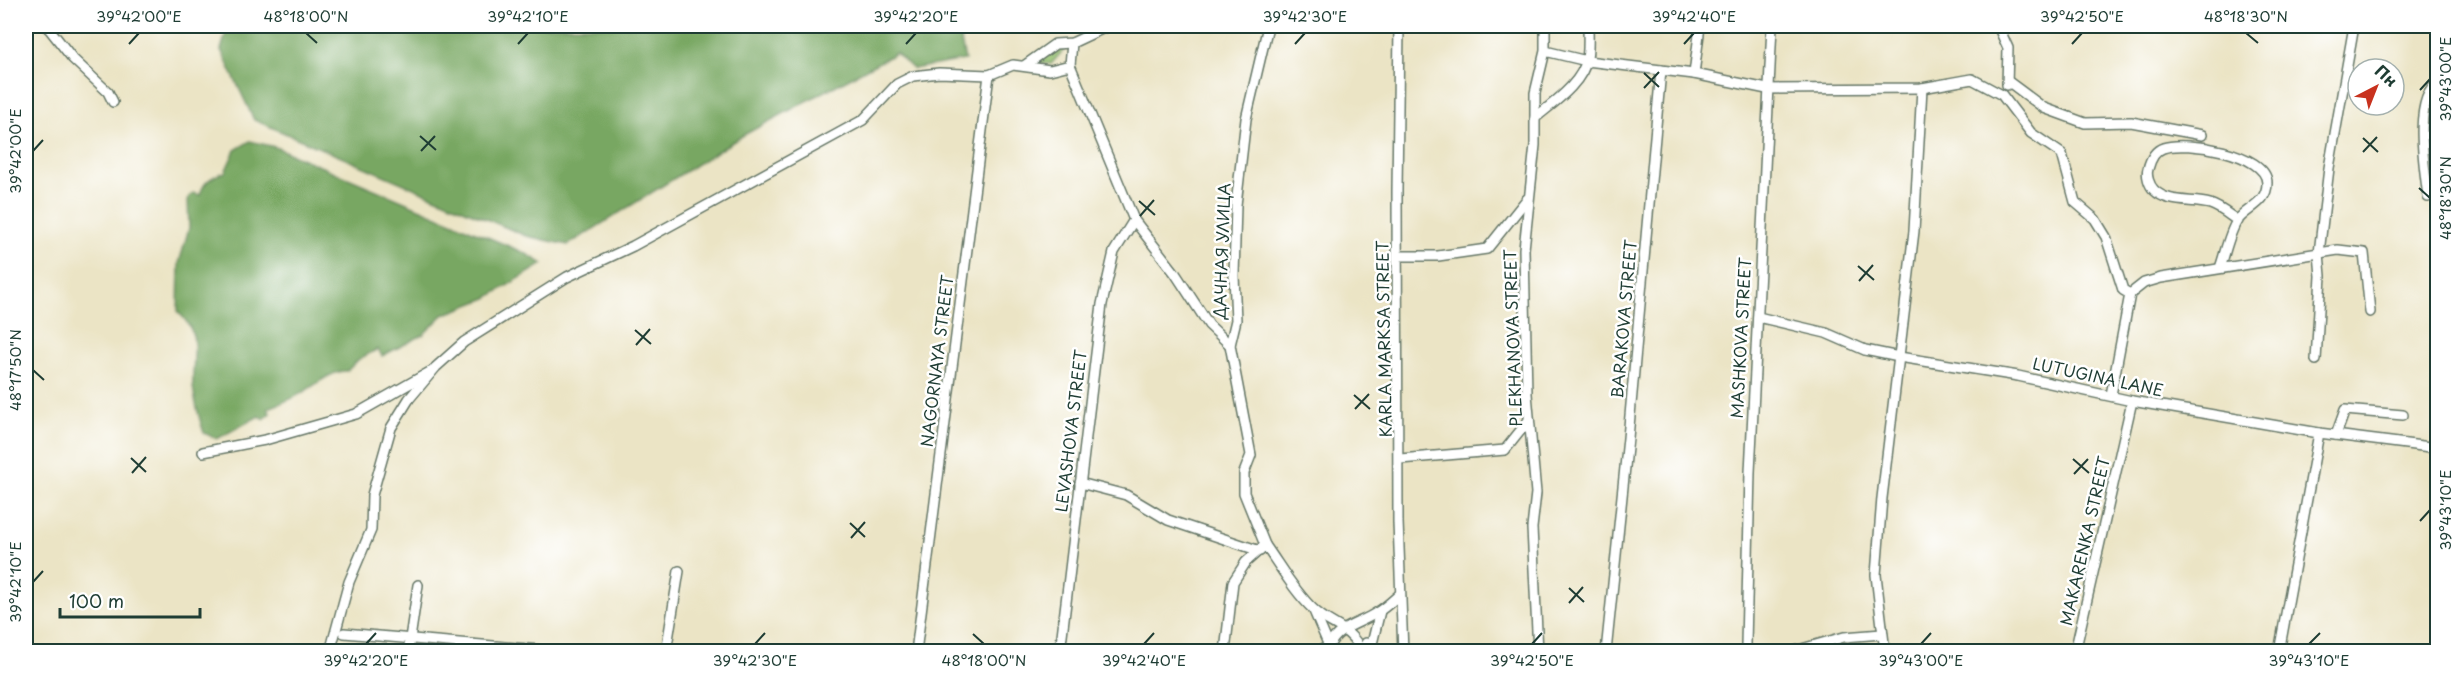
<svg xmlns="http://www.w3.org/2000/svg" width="2463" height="677" font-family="'Playpen Sans',sans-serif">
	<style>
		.green { fill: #96c16f; stroke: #5a7f52; stroke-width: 1.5 }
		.forest { fill: #78a762; stroke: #4c724b; stroke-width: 1.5 }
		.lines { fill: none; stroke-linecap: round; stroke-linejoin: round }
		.minor-casing { stroke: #667767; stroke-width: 12 }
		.minor { stroke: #fff; stroke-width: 9 }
		.ticks { fill: none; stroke: #1f3d34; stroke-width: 2 }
		.labels { text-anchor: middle; stroke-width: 5; stroke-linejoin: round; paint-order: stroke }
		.street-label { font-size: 16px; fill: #1f3d34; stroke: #fff }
		.neatline { fill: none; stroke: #1f3d34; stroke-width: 2 }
		.ticks-label { font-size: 15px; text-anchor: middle; fill: #1f3d34 }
	</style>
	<rect width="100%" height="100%" fill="#fff"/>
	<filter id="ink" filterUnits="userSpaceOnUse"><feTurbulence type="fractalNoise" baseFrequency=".0167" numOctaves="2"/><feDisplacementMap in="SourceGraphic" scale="12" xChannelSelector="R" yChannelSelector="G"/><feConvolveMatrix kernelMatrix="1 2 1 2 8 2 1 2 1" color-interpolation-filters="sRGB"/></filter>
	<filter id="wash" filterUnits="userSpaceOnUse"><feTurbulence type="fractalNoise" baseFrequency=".008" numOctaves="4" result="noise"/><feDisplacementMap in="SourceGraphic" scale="24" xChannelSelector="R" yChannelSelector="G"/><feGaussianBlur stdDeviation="1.35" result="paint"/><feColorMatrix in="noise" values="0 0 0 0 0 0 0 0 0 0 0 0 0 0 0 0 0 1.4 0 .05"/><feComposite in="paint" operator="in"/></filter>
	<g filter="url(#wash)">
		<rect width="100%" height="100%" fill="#ebe4c5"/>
		<polygon class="green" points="1067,46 1051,64 1032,61 1055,47"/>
		<g class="forest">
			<polygon points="228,26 958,26 965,60 913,69 896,53 742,136 568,245 526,236 254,120 221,50"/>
			<path d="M250,141L275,147L525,253L543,264L487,298L443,315L423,335L382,356L378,349L359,359L347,371C332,370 313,387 300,394C291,400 279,404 268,408L270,413L264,419L259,416L217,439L204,433C199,418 195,402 193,387C191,356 204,336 178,312L179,263L189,228L188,198L193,193L200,195C203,182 212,176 225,172L235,150Z"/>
		</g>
	</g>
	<g filter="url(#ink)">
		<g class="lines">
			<g class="minor-casing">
				<g id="minor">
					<polyline points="47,26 73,59 108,92 113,102"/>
					<polyline points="1399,26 1397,191 1398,522 1403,652"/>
					<polyline points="1998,26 2008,48 2007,85"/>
					<polyline points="1072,43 1070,65 1134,220 1175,273 1209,325 1230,345"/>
					<polyline points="1545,51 1587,61 1661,70"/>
					<polyline points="1024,66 1055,44 1072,43 1108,26"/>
					<polyline points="1694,74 1767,89 1922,88 1972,79 2002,95 2031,133 2062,154 2075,202 2095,219 2106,237 2123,290 2130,294"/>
					<polyline points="2009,82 2044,108 2085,123 2131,122 2202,135"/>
					<path d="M1535,118C1553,103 1583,83 1587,58C1589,48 1588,36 1588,26"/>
					<path d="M2428,197C2425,170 2412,99 2438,83"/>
					<polyline points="1398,256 1438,256 1487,249 1527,199"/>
					<path d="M2220,268C2225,254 2229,233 2237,221C2247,207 2267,204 2267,183C2267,153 2185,140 2163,148C2154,151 2150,161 2148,169C2146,175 2149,185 2154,190C2168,204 2192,199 2210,204C2220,207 2229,215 2238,221"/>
					<polyline points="1758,317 1826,333 1865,350 1899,357 2018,376 2132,401 2319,433 2438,448"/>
					<polyline points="2316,360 2321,276 2319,253 2329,168 2354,26"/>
					<polyline points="2111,395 2130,294 2144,283 2161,278 2338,250 2364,253 2370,312"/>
					<polyline points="2336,435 2345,410 2403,415"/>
					<polyline points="203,452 265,440 356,414 430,372"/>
					<polyline points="1400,459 1505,450 1529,420"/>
					<polyline points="1080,483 1126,495 1168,520 1260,551"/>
					<path d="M1265,545C1280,566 1294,591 1313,609C1331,627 1349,625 1362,652"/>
					<polyline points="1314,611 1329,646"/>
					<polyline points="344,633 564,652"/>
					<polyline points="1366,643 1383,652"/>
					<path d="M1329,646C1338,627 1359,624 1376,613C1385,608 1392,601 1400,594"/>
					<polyline points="330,652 349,582 371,530 372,495 391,428 409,399 436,367 464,342 567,277 633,246 863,120 897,84 913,76 939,73 989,75 1013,65 1050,70 1070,65"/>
					<polyline points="408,652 418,585"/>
					<polyline points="666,652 679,571"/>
					<polyline points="916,652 989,75"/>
					<polyline points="1060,652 1102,304 1114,252 1134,220"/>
					<polyline points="1225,652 1233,582 1246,562 1265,545 1244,493 1244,473 1251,455 1230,345 1236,320 1234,276 1236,205 1246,119 1268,26"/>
					<polyline points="1317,652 1329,646 1331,652"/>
					<polyline points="1370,652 1380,611"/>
					<polyline points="1538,652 1532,528 1536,493 1527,394 1524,249 1535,145 1535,93 1545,51 1545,26"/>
					<polyline points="1606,652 1628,438 1661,70 1694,74 1700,26"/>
					<polyline points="1749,652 1746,645 1750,472 1772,26"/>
					<polyline points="1791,652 1844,637 1882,634"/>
					<polyline points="1885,652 1876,575 1882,498 1914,231 1922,88"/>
					<polyline points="2075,652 2132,401"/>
					<polyline points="2279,652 2319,433"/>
				</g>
			</g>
			<use href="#minor" class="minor"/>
		</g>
	</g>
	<path class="ticks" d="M306,33L317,43M2246,33L2258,43M129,44L139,33M518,44L528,33M906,44L916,33M1295,44L1305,33M1684,44L1694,33M2072,44L2082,33M1644,73L1659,87M1644,88L1659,72M2420,90L2430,79M420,136L436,150M2363,138L2378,152M33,151L43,140M421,151L435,136M2363,152L2377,137M2419,188L2430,198M1139,201L1155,215M1140,216L1154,200M1858,266L1874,280M1859,281L1873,265M635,330L651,344M636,345L650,329M33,370L44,380M1354,395L1370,409M1355,409L1369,394M131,458L146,472M2073,459L2089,473M132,473L146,457M2074,474L2088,459M2420,521L2430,510M850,523L865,537M851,538L865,522M33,582L43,571M1569,588L1584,602M1569,603L1583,587M973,634L984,644M366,644L376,633M755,644L765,633M1144,644L1154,633M1532,644L1542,633M1921,644L1931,633M2309,644L2320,633"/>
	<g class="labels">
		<g class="street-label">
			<text transform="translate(1222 251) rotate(-88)" y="6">ДАЧНАЯ УЛИЦА</text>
			<text transform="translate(1624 319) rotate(-85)" y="6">BARAKOVA STREET</text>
			<text transform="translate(1513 338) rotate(-92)" y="6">PLEKHANOVA STREET</text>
			<text transform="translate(1741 338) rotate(-87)" y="6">MASHKOVA STREET</text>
			<text transform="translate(1384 339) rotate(-91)" y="6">KARLA MARKSA STREET</text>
			<text transform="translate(937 361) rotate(-83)" y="6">NAGORNAYA STREET</text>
			<text transform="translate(2098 377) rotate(12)" y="6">LUTUGINA LANE</text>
			<text transform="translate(1071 431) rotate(-83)" y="6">LEVASHOVA STREET</text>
			<text transform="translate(2085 541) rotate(-77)" y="6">MAKARENKA STREET</text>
		</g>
	</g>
	<rect width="2463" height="677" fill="none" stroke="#fff" stroke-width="66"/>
	<g transform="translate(2376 87) rotate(42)"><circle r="28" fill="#ffffff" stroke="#a5b1ae" stroke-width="1.5"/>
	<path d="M0-4.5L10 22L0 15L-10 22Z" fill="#c8321e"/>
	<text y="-9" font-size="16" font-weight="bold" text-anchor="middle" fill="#1f3d34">Пн</text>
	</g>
	<path d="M60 608v9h140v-9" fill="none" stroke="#1f3d34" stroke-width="3"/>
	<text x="69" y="608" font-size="18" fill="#1f3d34" stroke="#ffffff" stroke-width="4.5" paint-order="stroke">100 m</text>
	<rect x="33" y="33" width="2397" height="611" class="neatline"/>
	<g class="ticks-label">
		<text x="139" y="22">39°42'00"E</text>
		<text x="306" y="22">48°18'00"N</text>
		<text x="528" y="22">39°42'10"E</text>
		<text x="916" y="22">39°42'20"E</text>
		<text x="1305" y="22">39°42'30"E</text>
		<text x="1694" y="22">39°42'40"E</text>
		<text x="2082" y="22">39°42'50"E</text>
		<text x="2246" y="22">48°18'30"N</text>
		<text transform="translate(2446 79) rotate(-90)" y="5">39°43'00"E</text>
		<text transform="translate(16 151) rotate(-90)" y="5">39°42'00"E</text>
		<text transform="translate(2446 198) rotate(-90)" y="5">48°18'30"N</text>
		<text transform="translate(16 370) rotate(-90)" y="5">48°17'50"N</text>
		<text transform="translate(2446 510) rotate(-90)" y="5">39°43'10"E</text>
		<text transform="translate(16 582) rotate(-90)" y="5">39°42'10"E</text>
		<text x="366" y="666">39°42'20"E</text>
		<text x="755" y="666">39°42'30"E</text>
		<text x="984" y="666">48°18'00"N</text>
		<text x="1144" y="666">39°42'40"E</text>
		<text x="1532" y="666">39°42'50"E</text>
		<text x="1921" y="666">39°43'00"E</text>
		<text x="2309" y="666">39°43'10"E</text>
	</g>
</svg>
